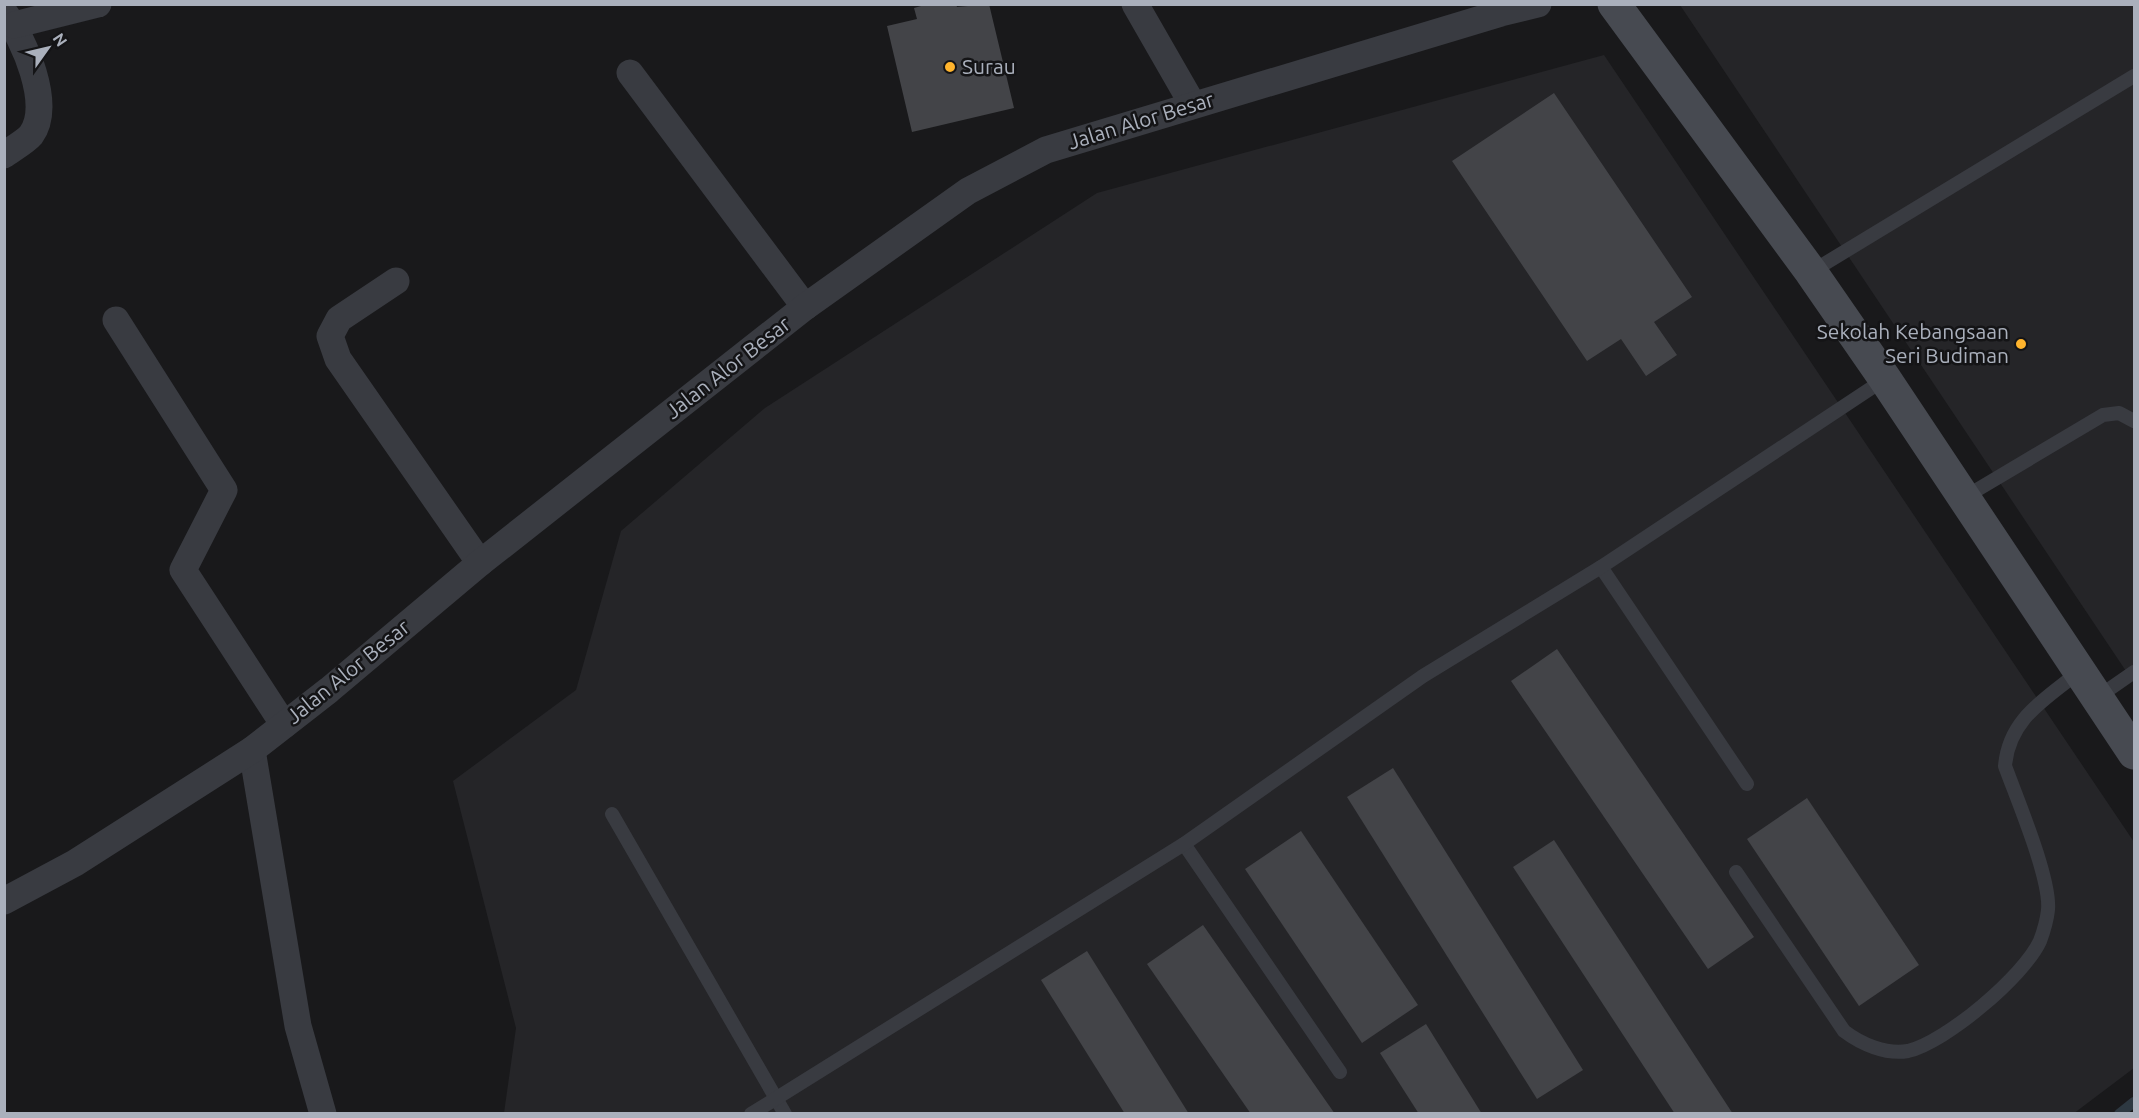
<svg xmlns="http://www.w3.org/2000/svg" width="2139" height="1118" font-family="Ubuntu,sans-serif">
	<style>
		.built { fill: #252528 }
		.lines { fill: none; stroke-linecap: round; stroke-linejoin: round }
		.stream { stroke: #2d3841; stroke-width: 10 }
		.building { fill: #434448 }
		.lane { stroke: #393b41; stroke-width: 14 }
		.street { stroke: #393b41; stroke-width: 27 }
		.secondary { stroke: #474a51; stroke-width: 33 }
		.poi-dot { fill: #ffb42d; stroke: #141416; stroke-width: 2 }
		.labels { text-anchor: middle; stroke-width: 5; stroke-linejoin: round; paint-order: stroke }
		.poi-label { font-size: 21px; fill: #aab0bc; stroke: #141416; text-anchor: start }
		.street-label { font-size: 21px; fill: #aab0bc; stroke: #141416 }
	</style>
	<rect width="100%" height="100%" fill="#19191b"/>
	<g class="built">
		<polygon points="1680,5 2134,5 2134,683"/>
		<polygon points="1604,55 2134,842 2134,1068 2073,1114 504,1113 516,1028 453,781 576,690 621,531 765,408 1097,193"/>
	</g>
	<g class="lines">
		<polyline class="stream" points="2119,1114 2134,1102"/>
	</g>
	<g class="building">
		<polygon points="928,4 956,4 957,7 989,4 1014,108 912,132 887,26 917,19 914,8"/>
		<polygon points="1554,93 1692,297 1654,322 1677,355 1646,376 1621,339 1587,361 1452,161"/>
		<polygon points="1557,649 1754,937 1708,969 1511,681"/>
		<polygon points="1393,768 1583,1070 1537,1099 1347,797"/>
		<polygon points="1807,798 1919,965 1859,1006 1747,839"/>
		<polygon points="1301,831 1418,1005 1362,1043 1245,869"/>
		<polygon points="1554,840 1733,1114 1675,1114 1513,867"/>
		<polygon points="1203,925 1335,1114 1251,1114 1147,964"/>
		<polygon points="1087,951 1189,1114 1125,1114 1041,980"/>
		<polygon points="1426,1024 1482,1114 1419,1114 1380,1053"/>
	</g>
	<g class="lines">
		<g class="lane">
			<polyline points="1811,272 2134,76"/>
			<polyline points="1965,497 2103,415 2119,413 2134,421"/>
			<polyline points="1601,567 1747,784"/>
			<polyline points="2098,697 2134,672"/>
			<polyline points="612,814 785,1114"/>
			<polyline points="1184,844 1340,1072"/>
			<path d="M1736,872L1844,1031C1861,1044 1886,1055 1908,1051C1946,1042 2024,976 2040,941C2043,933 2047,919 2048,910C2051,879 2017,799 2005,766C2009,718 2046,699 2080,671"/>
			<polyline points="751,1114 1184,844 1423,676 1601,567 1885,379"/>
		</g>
		<g class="street">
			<polyline points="1135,4 1193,105"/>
			<path d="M4,12C24,39 53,105 31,135C25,142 12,149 4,155"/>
			<polyline points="14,25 98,4"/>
			<polyline points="630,73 805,307"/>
			<polyline points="396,281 339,319 330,336 338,359 480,563"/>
			<polyline points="116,320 224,490 183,570 284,725"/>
			<polyline points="252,750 298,1026 323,1114"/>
			<polyline points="4,901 75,863 252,750 329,690 480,563 805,307 968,191 1046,150 1501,13 1538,4"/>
		</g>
		<polyline class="secondary" points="1614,4 1811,272 1885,379 2134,753"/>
	</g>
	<g class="poi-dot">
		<circle cx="950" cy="67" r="6"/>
		<circle cx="2021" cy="344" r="6"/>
	</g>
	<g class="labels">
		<g class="poi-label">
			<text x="962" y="74">Surau</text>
			<text x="2009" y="339" text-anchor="end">Sekolah Kebangsaan<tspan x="2009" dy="24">Seri Budiman</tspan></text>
		</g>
		<g class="street-label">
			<text transform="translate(1141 121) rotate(-17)" y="7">Jalan Alor Besar</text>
			<text transform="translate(728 368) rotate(-38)" y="7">Jalan Alor Besar</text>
			<text transform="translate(348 672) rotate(-39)" y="7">Jalan Alor Besar</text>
		</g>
	</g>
	<rect width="2139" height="1118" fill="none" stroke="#aab0bc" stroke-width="12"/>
	<g transform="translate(48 48) rotate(56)" stroke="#141416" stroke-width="4.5" paint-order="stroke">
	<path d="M0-4.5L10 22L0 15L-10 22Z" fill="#aab0bc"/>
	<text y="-9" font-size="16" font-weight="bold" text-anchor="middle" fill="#aab0bc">N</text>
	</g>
</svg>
